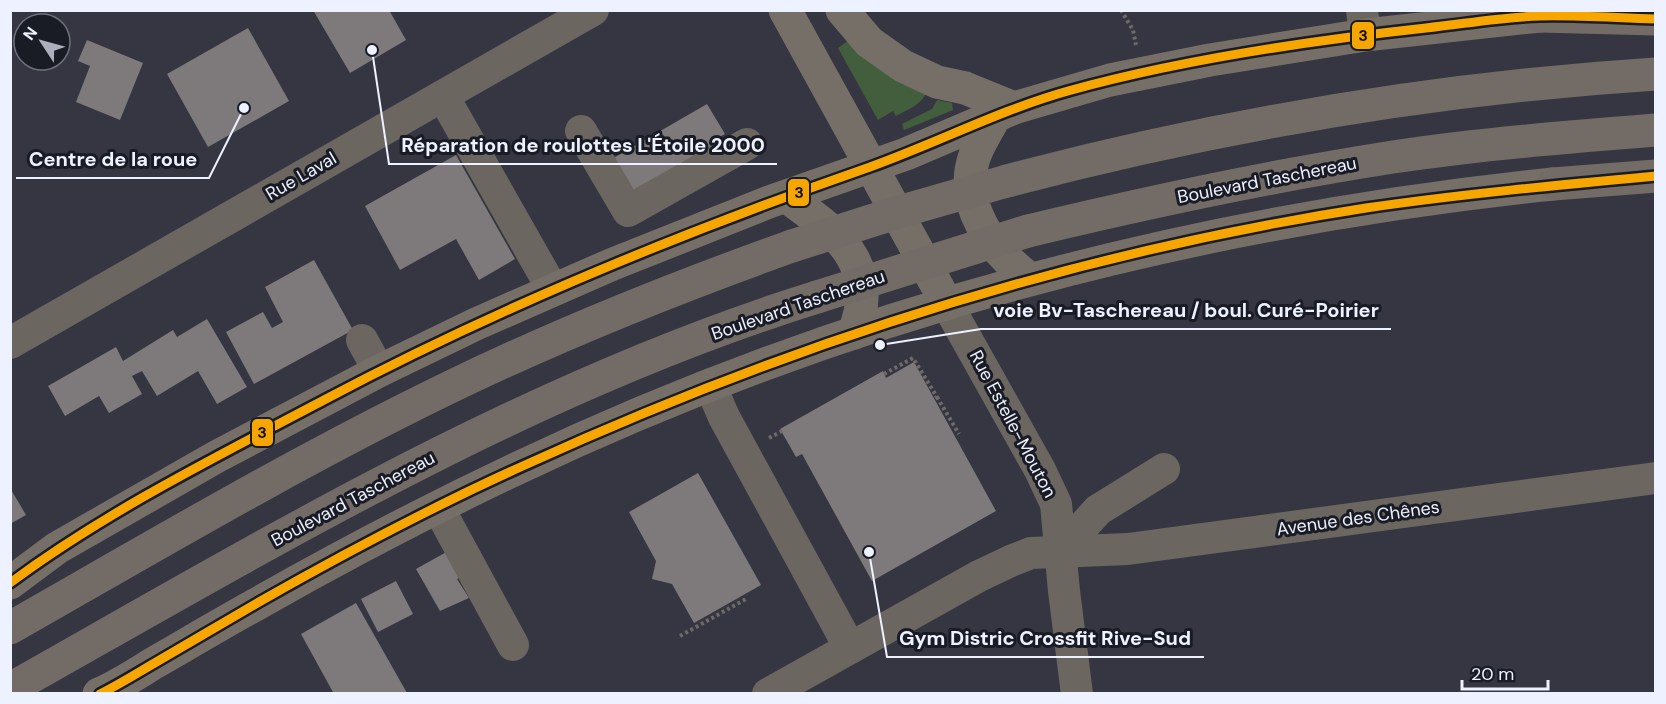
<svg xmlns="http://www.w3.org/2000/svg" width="1666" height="704" font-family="'DM Sans',sans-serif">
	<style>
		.green { fill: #435e3d }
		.building { fill: #7e7a7b }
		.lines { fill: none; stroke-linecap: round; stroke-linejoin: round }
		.path { stroke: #6d6a68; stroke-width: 4; stroke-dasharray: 3 3; stroke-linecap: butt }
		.minor { stroke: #6c6660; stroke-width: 32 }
		.major { stroke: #766f68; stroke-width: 33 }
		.highway { stroke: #736c66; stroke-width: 33 }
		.highway-bridge { stroke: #736c66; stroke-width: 33 }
		.bus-1-casing { stroke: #191b25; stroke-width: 14 }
		.bus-1 { stroke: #f7a600; stroke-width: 9 }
		.labels { text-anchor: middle; stroke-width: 6; stroke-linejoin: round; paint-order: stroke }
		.street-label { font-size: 18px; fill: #eef1ff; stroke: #191b25 }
		.leader { fill: none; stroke: #eef1ff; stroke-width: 2 }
		.callout-dot { fill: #eef1ff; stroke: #191b25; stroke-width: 2 }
		.callout-label { font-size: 20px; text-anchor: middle; font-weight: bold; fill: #eef1ff; stroke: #191b25; stroke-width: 6; stroke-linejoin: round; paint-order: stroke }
		.line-badge { stroke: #191b25; stroke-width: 2 }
		.pale-badge-label { font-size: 16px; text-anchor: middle; font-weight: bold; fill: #111 }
	</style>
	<rect width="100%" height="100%" fill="#353641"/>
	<g class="green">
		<path d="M848,41L893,79L926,94C920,105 907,110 896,116L893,111L878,120L838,48Z"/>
		<polygon points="937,100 952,103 953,110 904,130 902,124 932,109"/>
	</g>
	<g class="building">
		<polygon points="313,10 389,10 406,40 350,73"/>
		<polygon points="248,28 289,101 208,147 167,74"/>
		<polygon points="87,40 143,63 120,120 76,102 90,66 78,61"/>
		<polygon points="707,104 725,134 709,143 713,151 632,198 610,160"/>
		<polygon points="456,155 515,259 479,280 456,239 400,270 365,206"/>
		<polygon points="314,260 353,330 254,384 226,332 263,312 272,328 283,322 265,287"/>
		<polygon points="207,319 247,387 217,404 198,371 157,396 142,371 132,376 142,394 109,413 99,396 65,416 48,386 116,347 123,361 173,330 177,337"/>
		<polygon points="914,362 996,511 872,581 802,454 796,457 780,429 883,371 886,378"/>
		<polygon points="698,473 761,585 694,623 672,584 652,579 656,561 629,512"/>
		<polygon points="10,488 26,515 10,524"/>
		<polygon points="450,550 463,576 457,579 469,598 440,611 416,569"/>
		<polygon points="396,581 413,614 378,632 361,599"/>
		<polygon points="356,603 407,693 406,694 334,694 301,634"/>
	</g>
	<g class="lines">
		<g class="path">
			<polyline points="1121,10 1133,30 1136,45"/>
			<polyline points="884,374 913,358 937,397 934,399"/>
			<polyline points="937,397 959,434"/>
			<polyline points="769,438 782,431"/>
			<polyline points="680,636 746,599"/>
		</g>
		<g class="minor">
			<polyline points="1362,10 1365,35"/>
			<polyline points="443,96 553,290"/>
			<polyline points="581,131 628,211 747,144"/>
			<polyline points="947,304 1040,470 1056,504 1064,591 1077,694"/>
			<polyline points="362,340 379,371"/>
			<polyline points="10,343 593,10"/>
			<polyline points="710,385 724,417 850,648"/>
			<polyline points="438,507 513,645"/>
			<polyline points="1060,552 1098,510 1164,469"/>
			<polyline points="768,694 979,576 1013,560 1031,553 1128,549 1656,478"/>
		</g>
		<g class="major">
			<polyline points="785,10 947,304"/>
			<polyline points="842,10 869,42 903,66 937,82 965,88 1014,108"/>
			<path d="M994,118C988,130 980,142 975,155C957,205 993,251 1030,279"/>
			<path d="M787,197C821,222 864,248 862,297C862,309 858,321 854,333"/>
			<polyline points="10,583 57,548 216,457 379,371 476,324 613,264 769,202 906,154 1014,108 1110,80 1210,60 1365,35 1540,16"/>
			<path d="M99,694C118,686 136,674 154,663C187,644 221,624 255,605C341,556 429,510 518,468C843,313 1195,221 1553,184"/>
		</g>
		<g class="highway">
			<polyline points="1540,16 1656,19"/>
			<path d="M1007,181C1219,125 1436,88 1656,74"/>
			<polyline points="1553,184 1656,176"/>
			<path d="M1028,231C1149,202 1270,176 1393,157C1480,144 1568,137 1656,130"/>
			<path d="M10,628C154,546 296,462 444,390C557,335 674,288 792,246"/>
			<path d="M10,689C271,542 530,386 817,297"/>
		</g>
		<g class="highway-bridge">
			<polyline points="792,246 902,211 1007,181"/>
			<polyline points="817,297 1028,231"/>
		</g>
		<g class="bus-1-casing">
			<g id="bus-1">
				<path d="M10,583C107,511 218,456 324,400C499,307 683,232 870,167C937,143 1000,110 1068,91C1183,59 1307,41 1426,28C1464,24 1502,17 1540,16C1578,15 1617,18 1656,19"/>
				<path d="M100,694C120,684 139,672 158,661C192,641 225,622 259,602C345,553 434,506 525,465C792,343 1075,253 1366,208C1462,194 1559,185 1656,176"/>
			</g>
		</g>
		<use href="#bus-1" class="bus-1"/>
	</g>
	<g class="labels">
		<g class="street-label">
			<text transform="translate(301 176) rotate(-30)" y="6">Rue Laval</text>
			<text transform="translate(1267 180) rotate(-11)" y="6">Boulevard Taschereau</text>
			<text transform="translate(798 305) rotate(-19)" y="6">Boulevard Taschereau</text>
			<text transform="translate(1013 424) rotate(62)" y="6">Rue Estelle-Mouton</text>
			<text transform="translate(353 499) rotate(-28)" y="6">Boulevard Taschereau</text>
			<text transform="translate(1358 518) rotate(-8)" y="6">Avenue des Chênes</text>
		</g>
	</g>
	<path class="leader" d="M372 50L389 164H777M244 108L209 178H16M880 345L981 329H1391M869 552L887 657H1204"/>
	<g class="callout-dot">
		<circle cx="372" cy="50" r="6"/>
		<circle cx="244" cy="108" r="6"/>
		<circle cx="880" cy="345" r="6"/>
		<circle cx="869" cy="552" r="6"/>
	</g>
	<g class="callout-label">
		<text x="583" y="152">Réparation de roulottes L'Étoile 2000</text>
		<text x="113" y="166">Centre de la roue</text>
		<text x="1186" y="317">voie Bv-Taschereau / boul. Curé-Poirier</text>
		<text x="1045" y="645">Gym Distric Crossfit Rive-Sud</text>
	</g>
	<g class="line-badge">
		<rect x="1351" y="21" width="24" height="29" rx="6" fill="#f7a600"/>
		<rect x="787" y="178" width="23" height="29" rx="6" fill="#f7a600"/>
		<rect x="251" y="418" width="23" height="29" rx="6" fill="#f7a600"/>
	</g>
	<g class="pale-badge-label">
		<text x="1363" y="41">3</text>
		<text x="799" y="198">3</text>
		<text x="262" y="438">3</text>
	</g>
	<rect width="1666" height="704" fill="none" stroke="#eef1ff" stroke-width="24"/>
	<g transform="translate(42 42) rotate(306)"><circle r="28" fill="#191b25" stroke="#6e717c" stroke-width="1.5"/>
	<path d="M0-4.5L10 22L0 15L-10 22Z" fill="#adb0bc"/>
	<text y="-9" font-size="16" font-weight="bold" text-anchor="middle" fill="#eef1ff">N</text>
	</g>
	<path d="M1462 680v9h86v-9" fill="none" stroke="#eef1ff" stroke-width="3"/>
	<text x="1471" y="680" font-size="18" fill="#eef1ff" stroke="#191b25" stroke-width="4.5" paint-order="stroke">20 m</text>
</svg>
